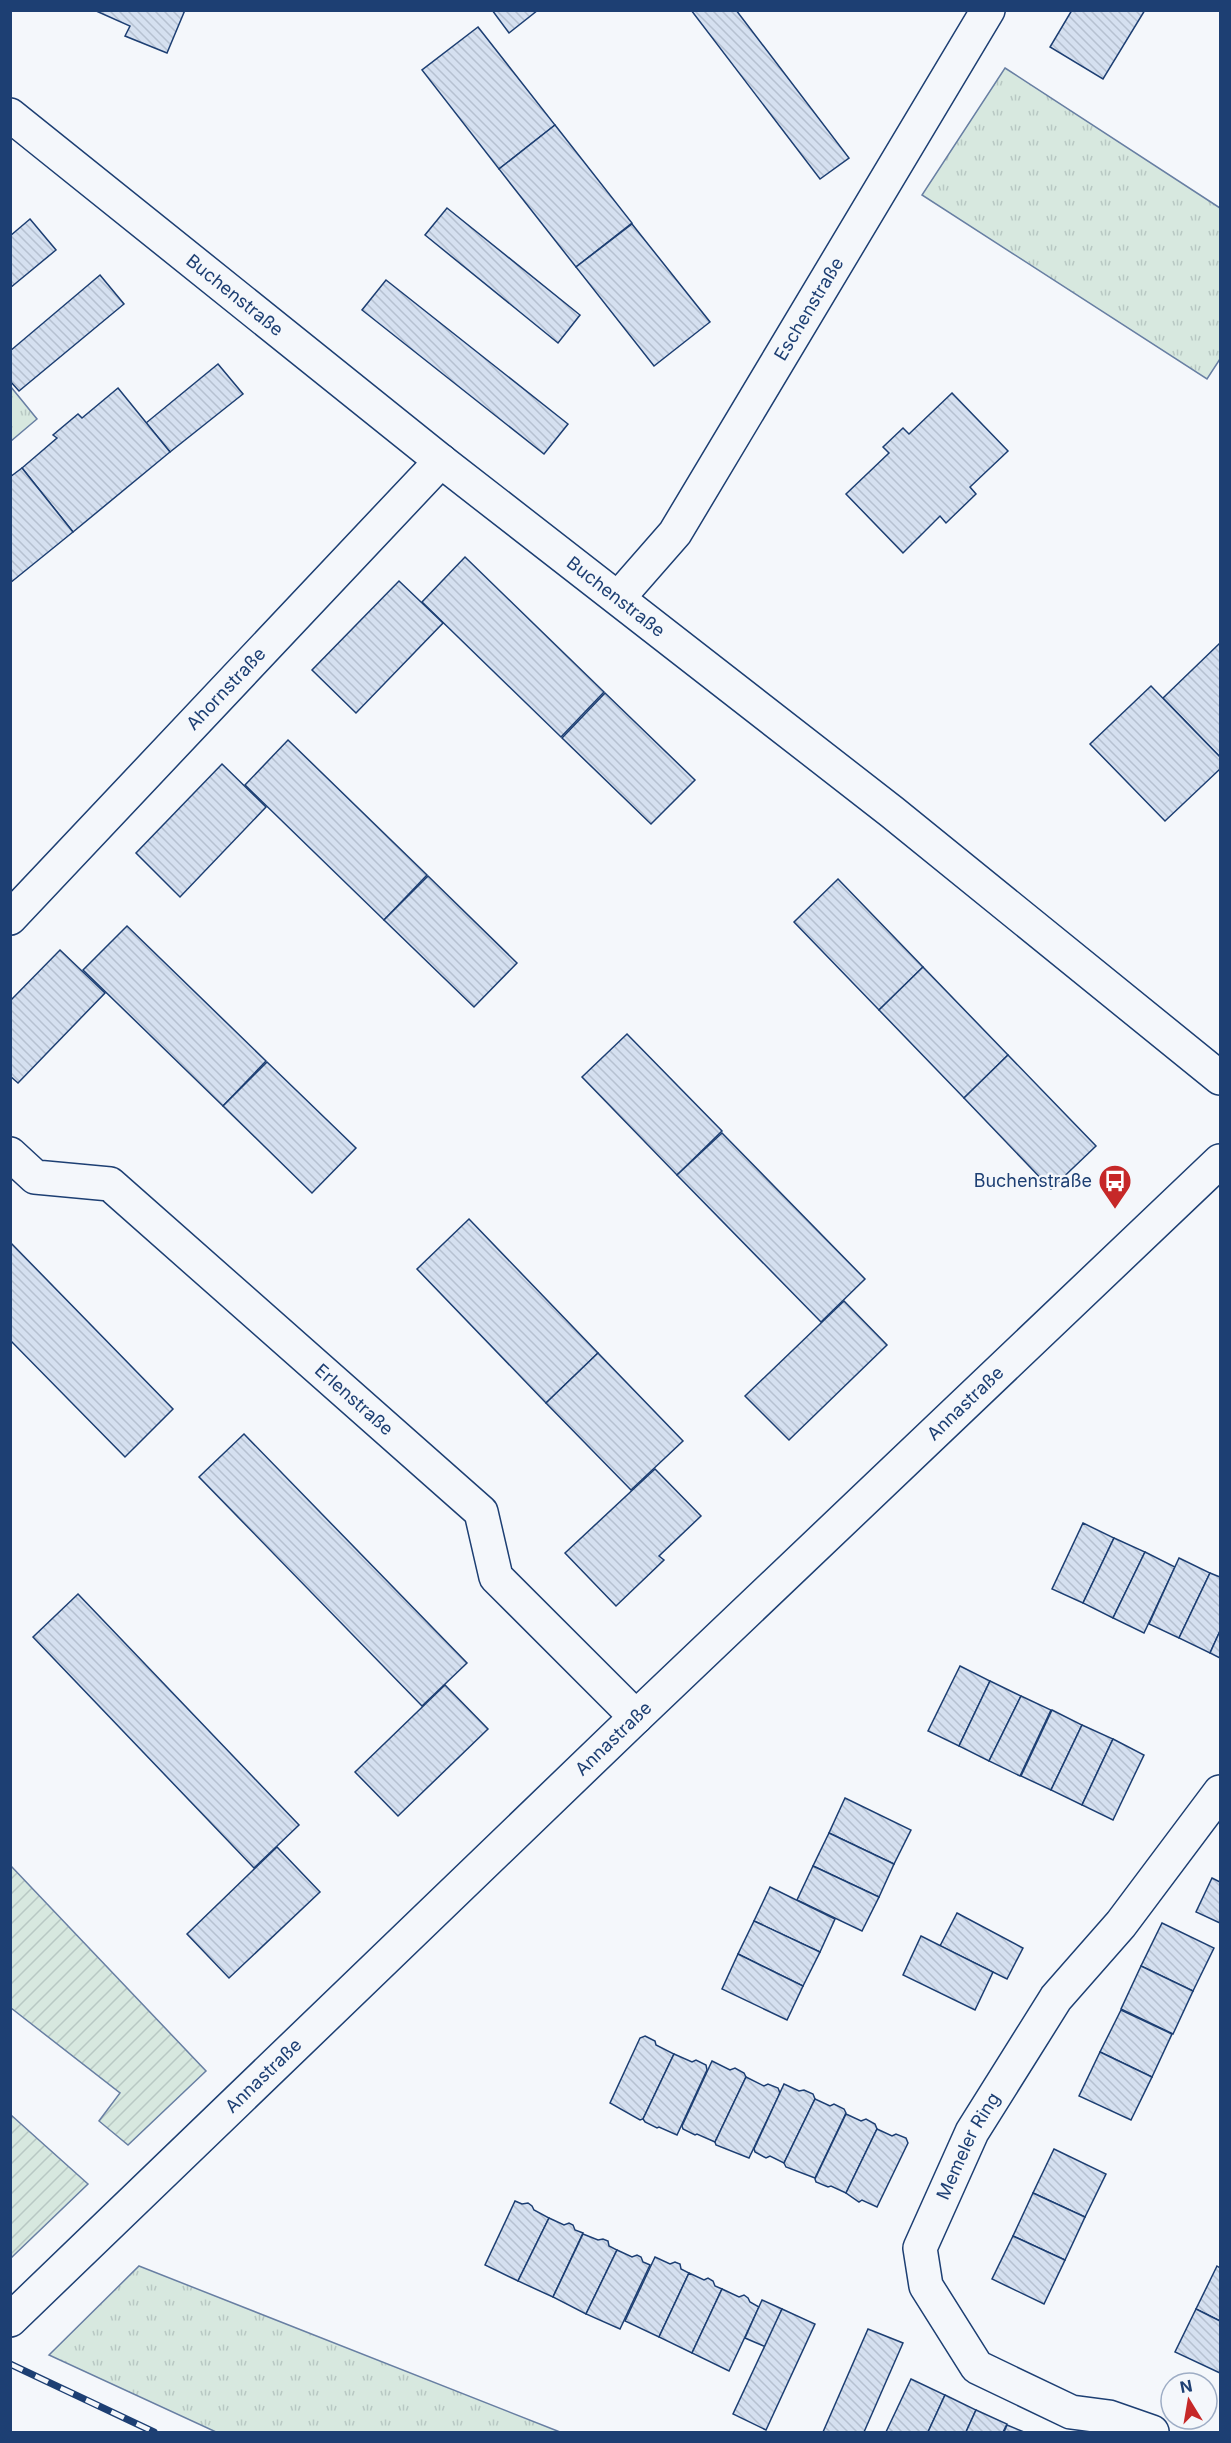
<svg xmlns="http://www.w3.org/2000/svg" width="1231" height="2443" font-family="Inter,sans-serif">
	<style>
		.grass { fill: url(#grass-tufts); stroke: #687fa3; stroke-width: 1.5 }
		.garden { fill: url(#garden-furrows); stroke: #687fa3; stroke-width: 1.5 }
		.building { fill: url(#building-back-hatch); stroke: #1d3f73; stroke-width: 1.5 }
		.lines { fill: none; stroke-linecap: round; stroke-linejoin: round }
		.minor-casing { stroke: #1d3f73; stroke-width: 36 }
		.tertiary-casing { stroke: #1d3f73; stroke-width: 36 }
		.minor { stroke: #f4f7fb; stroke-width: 33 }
		.tertiary { stroke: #f4f7fb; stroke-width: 33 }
		.rail-casing { stroke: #1d3f73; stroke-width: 7 }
		.rail { stroke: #f4f7fb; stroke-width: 4.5; stroke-dasharray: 14; stroke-linecap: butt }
		.labels { text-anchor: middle; stroke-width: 4.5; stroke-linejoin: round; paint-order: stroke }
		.street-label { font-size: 18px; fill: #1d3f73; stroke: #f4f7fb }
		.poi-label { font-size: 18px; fill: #1d3f73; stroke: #f4f7fb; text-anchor: end }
	</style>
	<defs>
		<pattern id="grass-tufts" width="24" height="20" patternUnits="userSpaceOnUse" patternTransform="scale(1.5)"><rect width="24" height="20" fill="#d7e8df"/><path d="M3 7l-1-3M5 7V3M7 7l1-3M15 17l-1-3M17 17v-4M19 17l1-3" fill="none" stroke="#b8c8c3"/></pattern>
		<pattern id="garden-furrows" width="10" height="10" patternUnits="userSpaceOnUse" patternTransform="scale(1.5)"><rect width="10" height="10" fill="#d7e8df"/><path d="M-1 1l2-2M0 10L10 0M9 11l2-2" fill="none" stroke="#b8c8c3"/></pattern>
		<pattern id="building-back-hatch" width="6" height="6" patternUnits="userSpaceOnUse" patternTransform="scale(1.5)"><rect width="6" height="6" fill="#d5e0f0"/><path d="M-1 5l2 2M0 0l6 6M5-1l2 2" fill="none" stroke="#b6c1d1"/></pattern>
	</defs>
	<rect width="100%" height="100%" fill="#f4f7fb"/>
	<g class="grass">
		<polygon points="1005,68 1220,208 1220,359 1207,379 922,195"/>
		<polygon points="11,387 37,419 11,441 10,441"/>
		<polygon points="139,2266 560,2432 216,2432 49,2355"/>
	</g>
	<g class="garden">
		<polygon points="11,1866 206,2071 128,2145 99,2121 120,2093 11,2008"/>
		<polygon points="11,2115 88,2184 11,2258"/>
	</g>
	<g class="building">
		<polygon points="94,10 185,10 167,53 125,36 130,26"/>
		<polygon points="492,10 538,10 509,33"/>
		<polygon points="691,10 736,10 849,158 820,179"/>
		<polygon points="1072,10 1145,10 1103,79 1050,47"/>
		<polygon points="478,27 555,125 499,169 422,70"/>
		<polygon points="555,125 632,223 576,267 499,169"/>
		<polygon points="447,208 580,315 558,343 425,235"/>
		<polygon points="30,219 56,250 10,288 10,236"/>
		<polygon points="632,224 710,322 654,366 576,267"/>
		<polygon points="100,275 124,304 19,391 10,381 10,351"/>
		<polygon points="386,280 568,424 544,454 362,310"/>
		<polygon points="218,364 243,394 170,452 146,423"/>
		<polygon points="118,388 170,452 73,532 22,468 57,438 53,435 78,414 82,418"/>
		<polygon points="952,393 1008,451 970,487 976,494 946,523 940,516 903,553 846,494 889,453 883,447 903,428 909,434"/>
		<polygon points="22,468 73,532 10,583 10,477"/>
		<polygon points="465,557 604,692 561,737 422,602"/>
		<polygon points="399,581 443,623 356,713 312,670"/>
		<polygon points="1220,643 1220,757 1163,698"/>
		<polygon points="1151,686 1220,757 1220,769 1165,821 1090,744"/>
		<polygon points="605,693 695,780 651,824 562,738"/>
		<polygon points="288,740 427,875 384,920 245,785"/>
		<polygon points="222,764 266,807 180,897 136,853"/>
		<polygon points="428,876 517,963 474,1007 384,920"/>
		<polygon points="838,879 923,967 879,1010 794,922"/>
		<polygon points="127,926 266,1061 223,1106 83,970"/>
		<polygon points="60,950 105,993 18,1083 10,1076 10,1001"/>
		<polygon points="923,967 1008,1055 964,1098 879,1010"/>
		<polygon points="627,1034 722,1131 677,1175 582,1077"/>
		<polygon points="1008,1055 1096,1146 1051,1189 964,1098"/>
		<polygon points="267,1062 356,1148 312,1193 223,1106"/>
		<polygon points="722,1133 865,1279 821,1322 677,1175"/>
		<polygon points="469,1219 598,1353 546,1403 417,1269"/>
		<polygon points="10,1242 173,1409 125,1457 10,1340"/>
		<polygon points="844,1301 887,1345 789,1440 745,1396"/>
		<polygon points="598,1353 683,1441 631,1490 546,1403"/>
		<polygon points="244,1434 467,1663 422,1706 199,1477"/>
		<polygon points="655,1469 701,1516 659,1556 664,1560 616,1606 565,1553"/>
		<polygon points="1083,1523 1114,1538 1083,1603 1052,1589"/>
		<polygon points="1114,1538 1145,1552 1113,1618 1083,1603"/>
		<polygon points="1145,1552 1175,1567 1144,1633 1113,1618"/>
		<polygon points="1179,1558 1210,1573 1179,1638 1149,1624"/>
		<polygon points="1210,1573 1220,1577 1220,1631 1210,1653 1179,1638"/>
		<polygon points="78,1594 299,1825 254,1868 33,1637"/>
		<polygon points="1220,1631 1220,1658 1210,1653"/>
		<polygon points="960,1666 990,1681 959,1746 928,1731"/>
		<polygon points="990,1681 1021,1696 989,1761 959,1746"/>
		<polygon points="445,1685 488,1729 398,1816 355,1772"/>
		<polygon points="1021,1696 1051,1710 1020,1776 989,1761"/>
		<polygon points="1052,1710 1082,1725 1051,1790 1021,1776"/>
		<polygon points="1082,1725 1113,1739 1082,1805 1051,1790"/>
		<polygon points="1113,1739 1144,1755 1113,1820 1082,1805"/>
		<polygon points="845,1798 911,1830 894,1864 829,1833"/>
		<polygon points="829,1833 894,1864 879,1897 813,1866"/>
		<polygon points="277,1847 320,1892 229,1978 187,1934"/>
		<polygon points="813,1866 879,1897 862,1931 797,1900"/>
		<polygon points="1212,1878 1220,1882 1220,1923 1196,1912"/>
		<polygon points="770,1887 835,1919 820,1952 754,1921"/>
		<polygon points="957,1913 1023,1948 1007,1979 940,1946"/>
		<polygon points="754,1921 820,1952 803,1986 738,1954"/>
		<polygon points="1162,1923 1214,1948 1193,1991 1141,1966"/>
		<polygon points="921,1936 993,1972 975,2010 903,1975"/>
		<polygon points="738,1954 803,1986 787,2020 722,1989"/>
		<polygon points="1141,1966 1193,1991 1173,2034 1121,2009"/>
		<polygon points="1121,2010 1172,2034 1152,2077 1100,2052"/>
		<polygon points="645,2036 655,2041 656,2045 674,2054 643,2119 640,2120 610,2103 640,2038"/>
		<polygon points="1100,2052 1152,2077 1131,2120 1079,2096"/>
		<polygon points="674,2054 692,2062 696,2060 706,2065 707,2070 677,2135 659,2127 657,2128 645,2122 643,2119"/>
		<polygon points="712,2061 730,2070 735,2068 744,2073 746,2077 715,2142 697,2134 695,2135 683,2129 682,2126"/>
		<polygon points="746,2077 764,2086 768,2084 778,2088 780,2093 749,2158 716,2145 715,2142"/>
		<polygon points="784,2084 799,2091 804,2090 813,2094 815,2099 784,2163 770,2156 766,2158 755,2152 754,2149"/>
		<polygon points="815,2099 830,2106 834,2104 844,2109 846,2113 815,2178 786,2167 784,2163"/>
		<polygon points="846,2114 861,2121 866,2119 875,2124 877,2129 846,2193 831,2186 828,2187 816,2182 815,2179"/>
		<polygon points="877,2129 892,2136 896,2134 906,2138 908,2143 877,2207 862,2200 859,2202 846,2193"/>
		<polygon points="1054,2149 1106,2174 1085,2217 1033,2193"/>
		<polygon points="1033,2193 1085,2217 1065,2260 1013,2236"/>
		<polygon points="515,2201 522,2204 528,2203 532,2206 534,2210 549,2218 518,2281 485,2265"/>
		<polygon points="549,2218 564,2225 569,2223 573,2225 575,2230 583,2233 553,2297 518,2281"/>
		<polygon points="583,2234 598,2240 603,2239 608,2241 609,2246 617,2250 586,2314 553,2297"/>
		<polygon points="1013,2236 1065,2260 1044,2304 992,2279"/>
		<polygon points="617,2250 632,2257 637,2255 641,2257 643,2262 650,2265 620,2329 586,2314"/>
		<polygon points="655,2257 670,2264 675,2262 680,2264 681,2269 689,2273 659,2337 625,2321"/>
		<polygon points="1217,2266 1220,2268 1220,2321 1196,2309"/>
		<polygon points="689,2273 704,2280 708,2278 713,2281 715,2286 722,2289 692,2353 659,2337"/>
		<polygon points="722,2289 739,2297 744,2295 748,2298 750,2302 759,2307 729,2371 692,2353"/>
		<polygon points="762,2300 782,2309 766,2347 745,2338"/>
		<polygon points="782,2309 815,2324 766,2430 733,2414"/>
		<polygon points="1196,2309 1220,2321 1220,2373 1175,2352"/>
		<polygon points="868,2329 903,2343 864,2432 823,2432"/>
		<polygon points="911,2379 945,2395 928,2432 886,2432"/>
		<polygon points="945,2395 976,2410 966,2432 928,2432"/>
		<polygon points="976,2410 1007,2424 1003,2432 966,2432"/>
		<polygon points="1007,2425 1024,2432 1004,2432"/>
	</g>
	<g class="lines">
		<g class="minor-casing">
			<g id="minor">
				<path id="s1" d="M10,115L441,461L892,812L1220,1078"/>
				<path id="s2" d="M619,597L675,533L988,10"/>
				<path id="s3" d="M10,918L441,461"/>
				<path id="s4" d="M10,1154L35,1177L110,1184L481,1512L496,1577L636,1717"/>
				<path id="s5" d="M1152,2432L1109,2417L1071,2412L977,2367L926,2286L920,2248L972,2132L1056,1998L1121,1924L1220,1792"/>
			</g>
		</g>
		<g class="tertiary-casing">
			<g id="tertiary">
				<path id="s6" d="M10,2320L636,1717L1220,1161"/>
			</g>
		</g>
		<use href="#minor" class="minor"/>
		<use href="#tertiary" class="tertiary"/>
		<g class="rail-casing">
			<polyline id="rail" points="10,2364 154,2432"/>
		</g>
		<use href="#rail" class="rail"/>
	</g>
	<defs>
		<g id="bus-pin" transform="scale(1.725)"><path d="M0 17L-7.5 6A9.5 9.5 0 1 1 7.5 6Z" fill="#c62828" stroke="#f4f7fb"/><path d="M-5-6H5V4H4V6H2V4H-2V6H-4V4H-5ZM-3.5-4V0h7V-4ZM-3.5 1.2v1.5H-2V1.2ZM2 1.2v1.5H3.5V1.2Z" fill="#fff"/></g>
	</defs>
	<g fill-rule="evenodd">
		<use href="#bus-pin" x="1115" y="1181"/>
	</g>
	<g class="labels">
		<g class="street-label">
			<text dy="6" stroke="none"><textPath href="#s1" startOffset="288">Buchenstraße</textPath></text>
			<text dy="6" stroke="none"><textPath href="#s2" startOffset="346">Eschenstraße</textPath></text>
			<text dy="6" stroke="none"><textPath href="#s1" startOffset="774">Buchenstraße</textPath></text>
			<text dy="6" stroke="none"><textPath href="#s3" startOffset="315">Ahornstraße</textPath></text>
			<text dy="6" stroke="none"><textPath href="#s4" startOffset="435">Erlenstraße</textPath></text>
			<text dy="6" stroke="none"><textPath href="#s6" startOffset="1324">Annastraße</textPath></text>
			<text dy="6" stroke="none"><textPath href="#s6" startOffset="838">Annastraße</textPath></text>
			<text dy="6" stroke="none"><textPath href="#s6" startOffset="352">Annastraße</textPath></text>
			<text dy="6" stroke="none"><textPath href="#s5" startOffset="435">Memeler Ring</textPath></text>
		</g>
		<g class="poi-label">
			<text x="1092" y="1187">Buchenstraße</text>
		</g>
	</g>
	<rect width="1231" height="2443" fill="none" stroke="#1d3f73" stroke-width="24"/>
	<g transform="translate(1189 2401) rotate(349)"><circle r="28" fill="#f4f7fb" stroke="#9eadc5" stroke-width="1.5"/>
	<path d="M0-4.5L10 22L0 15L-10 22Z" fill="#c62828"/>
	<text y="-9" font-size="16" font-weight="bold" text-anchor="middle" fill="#1d3f73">N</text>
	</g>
</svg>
